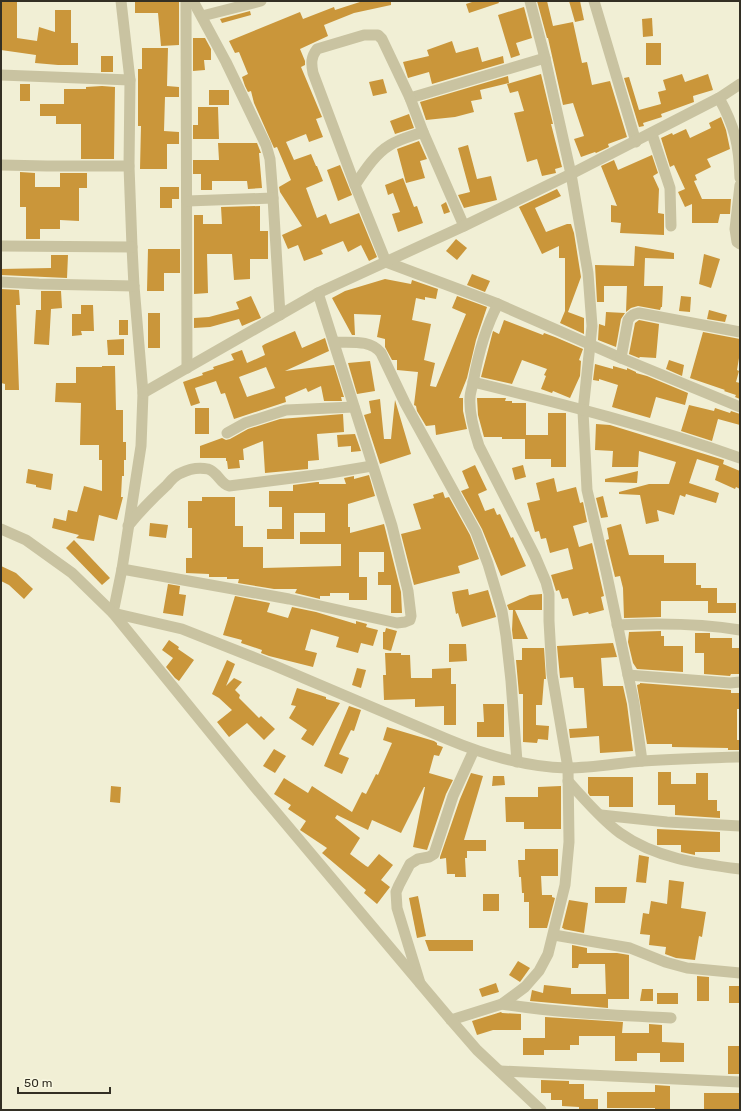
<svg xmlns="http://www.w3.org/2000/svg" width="741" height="1111" font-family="Rubik,sans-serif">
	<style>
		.building { fill: #ca963a; fill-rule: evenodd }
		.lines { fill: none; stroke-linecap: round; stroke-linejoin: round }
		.minor { stroke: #c9c3a1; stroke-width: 11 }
		.tertiary { stroke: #c9c3a1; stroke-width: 11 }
	</style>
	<rect width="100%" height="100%" fill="#f1efd5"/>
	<g class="building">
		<polygon points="1,1 17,1 17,38 37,41 39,27 55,32 55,10 71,10 71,43 78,43 78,65 58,65 35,63 36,55 1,50"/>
		<polygon points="135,1 179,2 179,45 161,46 158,13 135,13"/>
		<polygon points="363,1 391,1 391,5 354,13 324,25 328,36 300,49 305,61 305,65 301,67 322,117 316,119 323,137 309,142 306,134 286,142 294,160 311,154 316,166 317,166 323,181 306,188 317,218 326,214 330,224 359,213 377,257 369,261 361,245 348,252 343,241 321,250 323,254 304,261 298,245 288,249 282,235 302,226 280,192 279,187 291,180 277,147 274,148 254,103 251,91 248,92 245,86 242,77 248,74 239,52 235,53 229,41 300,12 303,19 334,7 335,10"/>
		<polygon points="475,1 498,1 499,3 469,13 466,4"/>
		<polygon points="537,1 547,1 553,26 573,22 582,63 587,62 592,85 610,81 627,137 608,144 609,147 596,153 595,152 581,157 574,139 584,136 573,103 563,105 548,38 547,38"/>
		<polygon points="569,1 580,1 584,20 575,22"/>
		<polygon points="524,7 532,38 516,43 520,55 511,58 498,15"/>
		<polygon points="250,11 251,15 222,23 220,19"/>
		<polygon points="652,18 653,36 643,37 642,19"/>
		<polygon points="193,38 205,38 211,49 211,60 204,60 205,70 193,71"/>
		<polygon points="452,41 456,53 478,47 482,62 503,56 504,63 432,84 429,72 408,78 403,62 429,56 427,50"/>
		<rect x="646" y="43" width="15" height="22"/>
		<polygon points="142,48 168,48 167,86 179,87 179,97 165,97 164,131 179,132 179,144 167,144 167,169 140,169 141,126 138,126 138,69 142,69"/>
		<rect x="101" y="56" width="12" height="16"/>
		<polygon points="541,74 553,124 551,124 562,167 555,169 556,173 542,176 537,159 527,162 514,113 524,111 518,91 510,93 507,84"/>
		<polygon points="682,74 685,82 708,74 713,90 693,96 694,102 661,114 662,117 643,123 644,126 639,127 624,78 629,77 639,110 661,104 658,92 666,90 663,80"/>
		<polygon points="508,76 509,83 480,90 482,99 471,101 474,112 455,117 426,120 420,102"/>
		<polygon points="383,79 387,93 373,96 369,82"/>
		<rect x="20" y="84" width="10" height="17"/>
		<polygon points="102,86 115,87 114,159 81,159 81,124 56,124 56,116 40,116 40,104 64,104 64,89 86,89 86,87"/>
		<rect x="209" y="90" width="20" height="15"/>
		<polygon points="198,107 218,107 219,139 193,139 193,125 198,125"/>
		<polygon points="409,114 414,128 395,134 390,121"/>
		<polygon points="721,117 726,130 730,149 707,159 711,167 695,175 697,180 694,181 702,199 731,199 730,214 720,214 718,223 692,223 692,204 685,207 678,192 685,189 674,165 670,167 661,138 672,133 673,135 686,129 690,138 711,128 709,123"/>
		<polygon points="419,141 427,159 420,161 425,178 406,183 397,149"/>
		<polygon points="218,143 257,143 261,153 259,153 262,188 248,189 247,181 212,181 212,190 201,190 201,174 193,174 193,160 219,160"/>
		<polygon points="468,145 477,179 491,176 497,200 464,208 458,195 470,192 458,148"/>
		<polygon points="652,155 658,173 653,176 659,189 658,213 664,214 664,235 620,233 621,223 611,222 611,205 617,206 601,166 614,160 618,170"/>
		<polygon points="340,165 352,195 338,201 327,170"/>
		<polygon points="20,172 35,173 35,187 60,187 60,173 87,173 87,188 79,188 79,221 60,220 60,229 40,229 40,239 26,239 26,207 20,207"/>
		<polygon points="403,178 414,207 417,206 423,223 398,232 392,214 400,212 393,193 388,195 385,185"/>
		<polygon points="160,187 179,187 179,199 172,199 172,208 160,208"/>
		<polygon points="557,189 561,196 535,208 546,232 567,224 571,224 574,233 581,277 568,312 584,318 584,334 560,323 565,311 565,258 559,258 559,246 542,254 519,207"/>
		<polygon points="446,202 450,212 444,214 441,205"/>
		<polygon points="260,206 260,231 268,231 268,259 250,259 250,279 234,280 232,254 207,254 208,293 194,294 194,215 203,215 203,224 222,224 221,207"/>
		<polygon points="456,239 467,248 457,260 446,251"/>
		<polygon points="635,246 674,253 674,259 645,258 644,286 663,286 662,307 661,307 660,310 638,306 631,308 626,312 627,286 604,286 604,302 597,302 595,265 634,266"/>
		<polygon points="148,249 180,249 180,273 164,273 164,291 147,291"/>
		<polygon points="704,254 720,259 711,288 699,284"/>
		<polygon points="51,255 68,255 67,278 1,275 1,269 51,268"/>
		<polygon points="472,274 490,281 485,292 467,285"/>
		<polygon points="385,279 411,284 412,280 438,289 436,299 425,297 425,300 416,298 412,320 431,324 424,360 435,363 430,386 436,387 466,314 452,308 457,296 487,307 476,340 467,378 459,398 463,398 463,411 467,429 436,435 435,425 426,426 417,411 416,406 414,405 418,372 397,370 397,360 392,360 385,347 385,339 377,337 381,315 354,314 355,335 352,335 332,298 345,291"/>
		<polygon points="1,289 19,290 20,305 16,305 19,390 5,390 5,384 1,383"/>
		<polygon points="41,291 61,291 62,308 51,309 49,345 34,344 36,310 41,310"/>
		<polygon points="251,296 261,318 256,320 242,326 239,319 210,327 194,328 194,318 209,317 239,309 236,302"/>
		<polygon points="681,296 691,297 690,312 679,311"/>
		<polygon points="81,305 93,305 94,331 81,331 82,335 72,336 72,314 81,314"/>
		<polygon points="709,310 727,315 725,322 707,319"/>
		<polygon points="606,312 625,313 621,319 616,347 598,340 599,324 605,326"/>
		<rect x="148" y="313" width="12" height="35"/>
		<rect x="119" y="320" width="9" height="15"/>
		<polygon points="504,320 543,335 544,333 555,337 583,349 579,360 581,361 580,376 570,398 553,391 552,393 541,389 546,376 544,375 547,369 522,360 512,384 481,377 493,331 499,334"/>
		<polygon points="639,320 659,324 656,358 640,357 639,358 629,354 635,323"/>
		<path d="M295,331L302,348L325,338L329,351L285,371L334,365L344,397H341L342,401H324L321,386L308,392L306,388L285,397L286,402L234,419L225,393L221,394L216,381L195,388L200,403L191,406L183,382L203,375L202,373L214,369L213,367L234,360L231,354L242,350L247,363L265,355L262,346L265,344ZM266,367L275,388L247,397L239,377Z"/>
		<polygon points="703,332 740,339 740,352 737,370 739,371 736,382 740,383 740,399 735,397 736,395 724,391 725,390 684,376 690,378"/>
		<polygon points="124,339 124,355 108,355 107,340"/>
		<polygon points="669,360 684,365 682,376 666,369"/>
		<polygon points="370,361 375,391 357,394 348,363"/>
		<polygon points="595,364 613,369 613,366 627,370 627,368 636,372 636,373 647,376 688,393 685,405 656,397 650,418 612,407 618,385 599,379 599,381 593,380"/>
		<polygon points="102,366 115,366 116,410 123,410 123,442 126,442 126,460 124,460 124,476 122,476 121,497 123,497 117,520 99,515 94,541 76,538 79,535 52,528 54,518 66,521 68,510 77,512 84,486 102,491 102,460 99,460 99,445 80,445 81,403 55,402 56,383 76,383 76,367 102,367"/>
		<polygon points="477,398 506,398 505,401 512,401 512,403 526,403 526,435 548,435 548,413 566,413 566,467 551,467 551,459 525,459 525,439 502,439 502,437 484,437 478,415"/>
		<polygon points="380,399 384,439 391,439 395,400 411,454 380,464 364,415 371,413 369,401"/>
		<polygon points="689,405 714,411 715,408 730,413 731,411 740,414 740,425 718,419 712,441 681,431"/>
		<rect x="195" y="408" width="14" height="26"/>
		<polygon points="343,414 344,432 317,434 319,460 308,461 308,469 265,473 263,441 243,449 244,460 239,460 240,468 228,469 227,461 226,461 226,458 200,458 200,446 222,438 226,440 230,439 248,429 280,419"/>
		<polygon points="596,424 610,425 724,460 723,464 740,471 740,489 736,487 735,489 715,480 719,466 697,459 689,483 719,493 716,503 686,494 685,497 680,495 674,515 657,510 659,521 646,524 640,495 619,494 619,492 649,484 669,484 676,462 639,451 638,467 612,467 613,451 595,450"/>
		<polygon points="355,434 361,451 351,452 351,446 338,447 337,435"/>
		<polygon points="475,465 487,490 478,494 485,511 494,508 497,515 500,514 511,538 513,537 526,566 501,576 482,529 461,491 469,488 462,471"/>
		<polygon points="523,465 526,477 515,480 512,468"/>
		<polygon points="28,469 53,474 51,490 36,487 36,485 26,483"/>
		<polygon points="638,471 637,483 605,482 605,479"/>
		<polygon points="369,475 375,496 348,504 348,527 350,527 350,533 384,524 401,592 402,613 391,613 391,585 378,585 378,572 384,572 384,552 359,552 359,577 367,577 367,600 349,600 349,593 330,593 330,596 320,596 320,599 295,593 297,589 274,589 238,583 239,579 227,579 227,577 209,577 209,574 186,573 186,558 192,558 192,528 188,528 188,501 202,501 202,497 235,497 235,526 243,526 243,547 263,547 263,568 341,566 341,544 300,544 300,532 325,532 325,513 294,513 294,539 267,539 267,529 282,529 282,507 269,507 269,491 293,491 293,485 317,482 319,482 319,484 346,484 344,478 354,476 354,479"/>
		<polygon points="554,478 557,492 576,487 580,503 583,502 587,522 573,526 579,547 592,543 604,596 601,597 604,610 589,614 588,612 573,616 568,598 562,599 559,590 556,591 551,575 573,569 568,548 550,553 546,538 541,539 539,531 535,532 527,503 540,500 536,483"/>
		<polygon points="443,492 445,498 449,497 470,535 479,559 458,566 460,573 414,585 401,534 421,529 413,504 434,498 433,495"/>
		<polygon points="603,496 608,517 601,518 596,498"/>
		<polygon points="150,523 168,525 166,538 149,536"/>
		<polygon points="621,524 629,555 664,555 664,563 696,563 696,585 701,585 701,588 717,588 717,603 736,603 736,613 708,613 708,601 661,601 661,617 624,618 623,588 620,576 615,577 606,540 609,539 607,528"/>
		<polygon points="74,540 110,578 102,585 66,548"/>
		<polygon points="1,566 16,573 33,589 24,599 9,585 1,581"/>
		<polygon points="168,584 180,586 179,594 186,595 183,616 163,613"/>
		<polygon points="468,589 469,595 488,590 496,617 462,627 458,613 456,614 452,592"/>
		<polygon points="542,594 542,610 515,610 528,639 513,639 512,630 513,610 509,610 507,605 530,595"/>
		<polygon points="235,596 270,603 267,612 288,618 292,607 316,612 356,624 356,621 367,624 366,627 378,630 373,646 361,643 358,653 336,647 339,637 311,629 305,650 317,653 313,667 269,656 261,653 262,650 241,643 242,640 223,635"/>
		<polygon points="386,628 397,631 391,651 383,649 383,632 385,632"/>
		<polygon points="661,631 661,636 664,636 664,646 683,646 683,672 637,669 633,663 628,642 629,632"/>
		<polygon points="695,633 710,633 710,638 732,638 732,648 739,648 739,674 731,674 730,676 704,674 704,653 695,653"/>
		<polygon points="169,640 179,647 178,649 194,660 179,681 175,678 166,667 173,658 162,650"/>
		<polygon points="613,643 617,657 601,658 603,686 623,686 627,704 633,751 600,753 599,736 570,738 569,729 587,728 584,688 574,688 573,677 560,678 557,646"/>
		<polygon points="449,644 466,644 467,661 449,662"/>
		<polygon points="522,648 544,648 546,679 544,679 542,705 536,705 536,725 549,726 548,740 538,739 537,743 523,742 523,694 519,694 516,660 522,660"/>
		<polygon points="385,653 401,653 401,655 410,655 411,678 432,678 432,669 451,668 451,684 456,684 456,725 444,725 444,706 415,707 415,699 384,700 383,675 386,675"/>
		<polygon points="227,660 235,664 226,686 234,678 242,682 235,690 240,695 239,698 259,718 261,716 275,729 264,740 247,723 229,737 217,722 232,710 219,698 212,694"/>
		<polygon points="357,668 366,670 361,688 352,685"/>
		<polygon points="640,683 731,690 731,693 740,693 740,709 737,709 737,740 740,740 740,750 728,750 728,748 672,747 672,744 647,744 637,685 640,684"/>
		<polygon points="297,688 326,697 326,699 340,703 313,746 301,739 307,730 289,718 296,706 291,705"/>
		<polygon points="483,704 504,704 504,737 477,737 477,722 484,722"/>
		<polygon points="349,706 361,710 354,731 351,730 339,754 349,758 342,774 324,766"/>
		<polygon points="387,727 434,741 437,743 437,745 443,747 439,756 434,755 429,773 453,780 446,794 427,850 413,847 425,787 424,787 401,833 372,820 368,830 337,815 335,818 360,838 350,854 366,866 368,867 379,854 393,865 381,880 390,887 377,904 364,893 366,890 322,853 327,848 300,830 306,821 288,809 291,805 274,794 284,778 308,793 312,786 352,812 362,792 366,794 376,774 378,775 392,743 383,740"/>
		<polygon points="274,749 286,756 275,773 263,766"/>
		<polygon points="658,772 671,772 671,784 696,784 696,773 708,773 708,800 717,800 717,811 720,811 720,818 675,815 675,805 658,805"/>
		<polygon points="471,773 483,776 464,840 486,840 486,851 467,851 467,858 465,858 466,877 455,877 455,874 447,874 446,858 440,859 440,857 460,799"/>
		<polygon points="493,776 504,776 505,785 492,786"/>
		<polygon points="588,777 633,777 633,807 609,807 609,796 590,796 588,793"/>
		<polygon points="111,786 121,787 120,803 110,802"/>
		<polygon points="561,786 561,829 524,829 524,822 506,822 505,797 538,797 538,787"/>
		<polygon points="657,829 720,832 720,852 695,852 695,855 681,852 681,845 657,845"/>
		<polygon points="525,849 558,849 558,876 541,876 542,895 552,895 552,897 555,898 547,928 529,928 529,902 524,902 524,893 522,893 521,877 519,877 518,860 525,860"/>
		<polygon points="639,855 649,857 646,883 636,882"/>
		<polygon points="669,880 684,882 681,908 706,912 702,937 699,936 695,960 676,958 665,954 666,947 649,945 650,935 640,934 643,913 649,914 651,901 667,904"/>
		<polygon points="595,887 627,887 625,903 595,903"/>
		<rect x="483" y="894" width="16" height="17"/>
		<polygon points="418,896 426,936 417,938 409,898"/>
		<polygon points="569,900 588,903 584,933 563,929 564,928 562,928"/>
		<polygon points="425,940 473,940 473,951 429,951"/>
		<polygon points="572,945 587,948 587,953 617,953 629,955 629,999 608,999 608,1008 530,1001 532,990 543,993 544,985 571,988 571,994 606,994 605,964 579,964 578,968 572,968"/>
		<polygon points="518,961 530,968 520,982 509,975"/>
		<polygon points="697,976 709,977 709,1001 697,1001"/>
		<polygon points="496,983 499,992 482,997 479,989"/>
		<rect x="729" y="986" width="11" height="17"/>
		<polygon points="642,989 653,989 653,1001 640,1001"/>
		<rect x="657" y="993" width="21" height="11"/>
		<polygon points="501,1012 502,1013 521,1014 521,1030 493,1030 477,1035 472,1021"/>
		<polygon points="545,1017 623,1022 622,1033 649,1033 649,1024 662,1025 662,1042 684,1043 684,1062 660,1062 660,1053 637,1053 637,1061 615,1061 615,1036 579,1036 579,1045 570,1045 570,1050 544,1050 544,1055 523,1055 523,1038 545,1038"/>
		<rect x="728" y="1046" width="12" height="28"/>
		<polygon points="541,1080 569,1081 569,1084 584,1084 584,1099 598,1099 598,1110 579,1110 579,1107 562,1106 562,1100 551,1100 551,1093 541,1093"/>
		<polygon points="655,1085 670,1086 670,1110 655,1110 655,1108 607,1108 607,1092 655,1092"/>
		<rect x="704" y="1093" width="36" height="16"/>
	</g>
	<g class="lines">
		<g class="minor">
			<path d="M121,1L130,80L129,166L132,247L134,286L143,393L141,446L122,569L113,613L182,629L273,665L447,739C485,755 525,767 567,768C593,768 618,763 643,761C675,759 708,758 740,757"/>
			<polyline points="186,1 187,368"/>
			<polyline points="193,1 226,62 266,145 270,159 273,198 280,315"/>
			<polyline points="530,1 545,58 571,174 588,273 592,326 583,411 587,490 606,571 634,703 642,761"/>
			<polyline points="594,1 636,142"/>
			<polyline points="202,16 261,1"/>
			<polyline points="1,75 130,80"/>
			<polyline points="410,98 545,58"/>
			<path d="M719,98C735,127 739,145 740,178"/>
			<polyline points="652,134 670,188 671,226"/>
			<polyline points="1,165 47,166 129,166"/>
			<path d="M355,185C365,170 375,154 390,145C400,139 412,136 423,132"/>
			<polyline points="740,185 735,229 737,242 740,244"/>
			<polyline points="187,201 273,198"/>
			<path d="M464,226L423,132L410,98L382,39L378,35H364L317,49C311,57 311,63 313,73L355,185L386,262L498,304L621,358L740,407"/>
			<polyline points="1,246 132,247"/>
			<polyline points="1,282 39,284 134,286"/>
			<path d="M334,342C350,343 370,339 381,353L405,403L476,532L488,564L502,611L506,636L511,681L517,762"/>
			<path d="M621,358L628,320C631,315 634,314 639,313L740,332"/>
			<path d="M473,382C563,404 653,427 740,458"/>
			<polyline points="143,393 318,293 464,226 571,174 719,98 740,84"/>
			<polyline points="227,433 245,423 286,410 354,407"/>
			<path d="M128,526C140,511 153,498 167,485C171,480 175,475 181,473C189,469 199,467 208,469C218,472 220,484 229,486L324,474L372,466"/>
			<polyline points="122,569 289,599 397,623 405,622 410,620 411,616 408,591 392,526 318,293"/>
			<path d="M617,625C659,623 699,623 740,630"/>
			<polyline points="628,675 730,683 740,682"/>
			<path d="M568,781C582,797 603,821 620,833C655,858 699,864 740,869"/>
			<polyline points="601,815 667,822 740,826"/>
			<polyline points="554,935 630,948 665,962 687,968 740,973"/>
			<polyline points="420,983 397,908 396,892 399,885 410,864 418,859 429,857 434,854 453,796 474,750"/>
			<path d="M502,1004C558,1013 614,1015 671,1018"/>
			<path d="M451,1020L502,1004L525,987L539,971L548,954L565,885L569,842L568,768L552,674L549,621V594L546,582L535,556L479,446C474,431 469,414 470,398C470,393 472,388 473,383C478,355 485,328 498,304"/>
			<polyline points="500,1071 740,1082"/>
		</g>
		<polyline class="tertiary" points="1,529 26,540 72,573 113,613 254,786 451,1020 477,1050 541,1110"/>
	</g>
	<rect width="741" height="1111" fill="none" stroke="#332f24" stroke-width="4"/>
	<path d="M18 1087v6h92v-6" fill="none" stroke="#332f24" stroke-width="2"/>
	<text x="24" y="1087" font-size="12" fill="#332f24" stroke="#f9f8e1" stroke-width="3" paint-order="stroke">50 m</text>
</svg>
